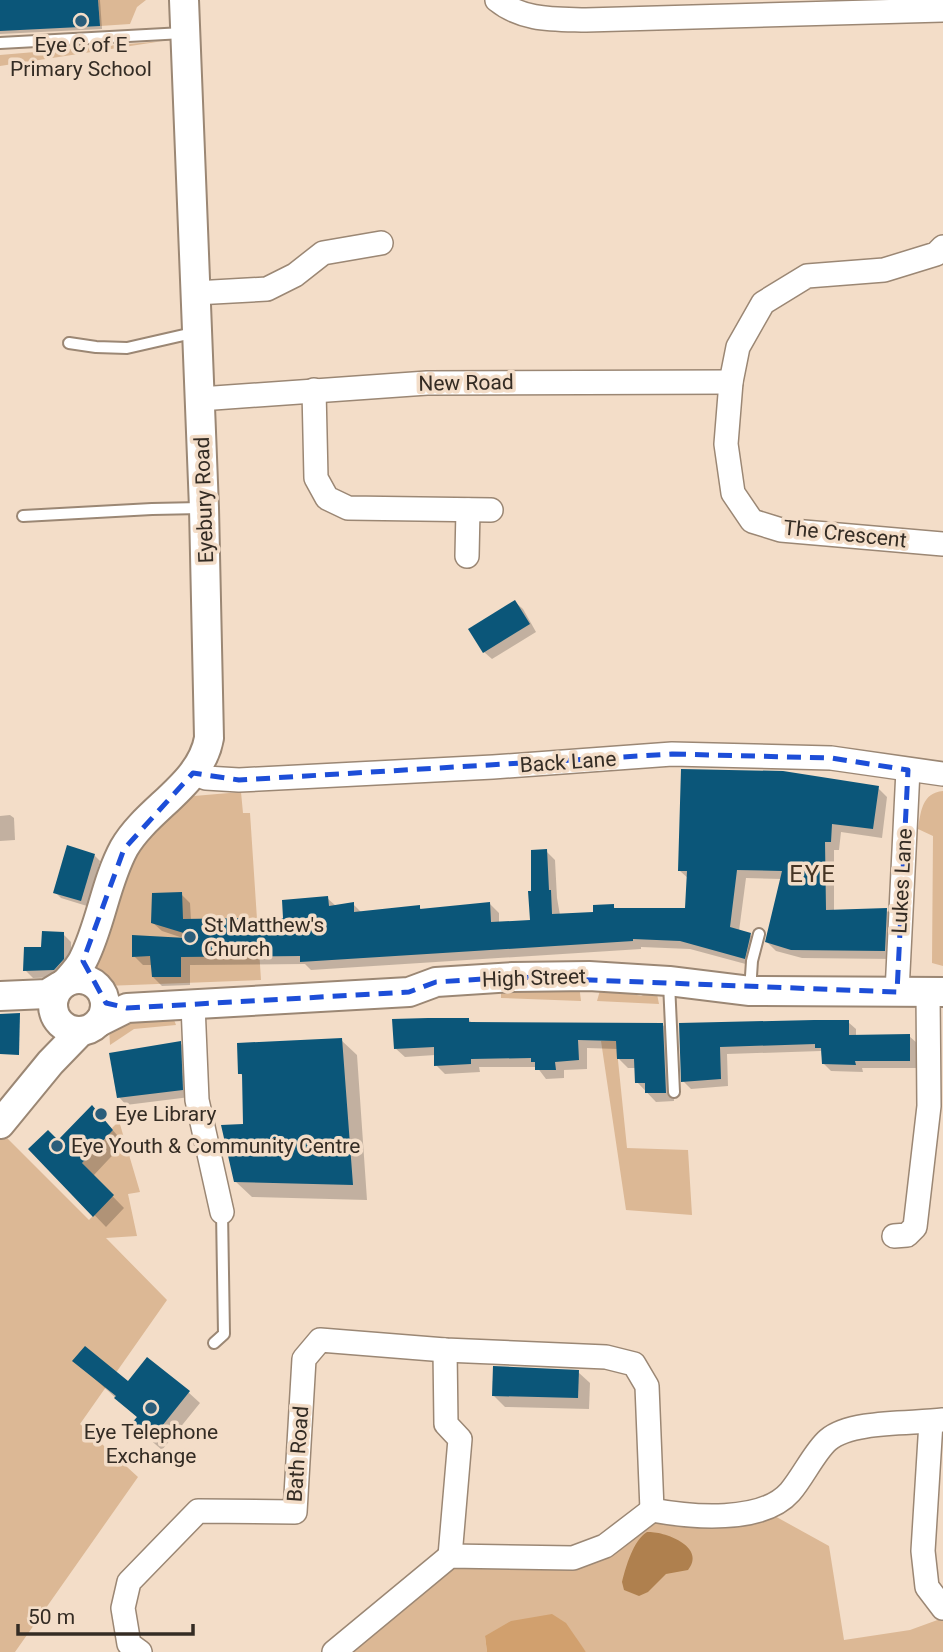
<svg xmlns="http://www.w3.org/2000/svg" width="943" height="1652" font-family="Roboto,sans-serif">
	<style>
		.green { fill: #dcb895 }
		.forest { fill: #d1a06e }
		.water { fill: #af804e }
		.shadow { fill: #0003 }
		.building { fill: #0b5679 }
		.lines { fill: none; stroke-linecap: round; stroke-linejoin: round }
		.service-casing { stroke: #9b8774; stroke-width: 14 }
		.minor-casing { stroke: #9b8774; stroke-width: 26 }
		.tertiary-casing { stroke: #9b8774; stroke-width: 32 }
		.service { stroke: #fff; stroke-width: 10 }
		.minor { stroke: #fff; stroke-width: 23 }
		.tertiary { stroke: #fff; stroke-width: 28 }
		.marked { fill: none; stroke: #1d4ed8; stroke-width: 5; stroke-dasharray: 14 9; stroke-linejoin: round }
		.poi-dot { fill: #2a5d7a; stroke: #f3ddc8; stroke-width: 2.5 }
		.labels { text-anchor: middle; stroke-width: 7; stroke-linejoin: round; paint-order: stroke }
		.poi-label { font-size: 21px; fill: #342c24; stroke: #f3ddc8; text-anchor: start }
		.street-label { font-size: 21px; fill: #342c24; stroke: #f3ddc8 }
		.quarter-label { font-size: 24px; letter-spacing: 2px; fill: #463524; stroke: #f3ddc8 }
	</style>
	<rect width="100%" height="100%" fill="#f3ddc8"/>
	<g class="green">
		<polygon points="98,0 146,0 137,7 130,24 100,26"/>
		<polygon points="163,41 0,66 0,55"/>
		<path d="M943,791V966L932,963L933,836L918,829C921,811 922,793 943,791Z"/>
		<polygon points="241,792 243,813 250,813 261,980 105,986 96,976 95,963 132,852 174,806 194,796"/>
		<polygon points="579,985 581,1001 501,998 501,988"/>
		<polygon points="601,987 641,996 656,989 659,1004 597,1001"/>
		<polygon points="173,1017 176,1025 134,1029 110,1045 109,1026 122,1018"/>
		<polygon points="601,1041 616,1041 627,1148 688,1150 692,1215 626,1210"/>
		<polygon points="119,1121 140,1192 128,1194 137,1236 106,1238 167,1300 80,1424 138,1477 15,1652 0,1652 0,1138 3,1134 89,1220 113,1195 82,1163 113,1130 112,1128"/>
		<polygon points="762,1509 829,1546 844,1640 910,1630 943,1618 943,1652 586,1652 580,1645 485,1636 487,1652 334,1652 450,1556 605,1546 652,1510"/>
	</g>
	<polygon class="forest" points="552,1614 566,1623 586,1652 487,1652 485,1636 511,1621"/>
	<path class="water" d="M647,1532C665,1531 707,1547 688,1570L666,1574L648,1592L639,1596L624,1590L622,1582C626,1566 633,1541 647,1532Z"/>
	<g class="shadow">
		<polygon points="0,0 100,0 102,29 0,34"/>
		<polygon points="515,602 523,609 536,632 492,659 484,652"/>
		<polygon points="878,788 887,797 882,838 841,832 839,850 834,850 834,912 886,910 895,919 893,959 802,958 776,951 767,942 782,879 746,878 739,931 750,935 759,944 753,966 690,949 641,947 641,949 311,970 305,964 190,965 190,985 162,986 153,977 153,965 143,965 134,956 183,938 162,931 152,922 181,894 190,903 191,920 245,919 248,922 285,919 327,898 336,906 353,904 362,913 419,907 423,911 490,904 499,913 499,923 532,922 533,893 546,851 555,860 557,898 560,915 594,914 613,906 616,910 687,910 689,879 680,871"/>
		<polygon points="10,815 14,818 15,840 0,841 0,816"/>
		<polygon points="94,855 100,861 87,906 61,898 55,892"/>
		<polygon points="63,934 71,942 71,967 62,977 33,978 25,970 42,949"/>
		<polygon points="468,1019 473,1024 662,1024 671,1034 674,1101 656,1102 637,1082 636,1068 628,1068 619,1059 618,1049 587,1048 587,1069 564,1070 564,1078 546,1079 537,1067 479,1067 480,1072 445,1074 436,1065 435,1055 405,1057 395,1048"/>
		<polygon points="848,1022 856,1029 856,1037 909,1036 917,1043 917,1068 862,1068 863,1072 831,1071 823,1063 821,1051 727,1054 728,1086 691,1089 683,1081 681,1025"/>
		<polygon points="341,1040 357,1055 367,1200 252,1197 236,1182 245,1126 244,1077 240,1073"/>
		<polygon points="180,1043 188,1051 190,1097 126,1105 119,1097"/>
		<polygon points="103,1119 124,1143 93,1176 124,1208 106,1227 31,1149 58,1143"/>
		<polygon points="75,1361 128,1383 188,1392 200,1403 162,1450 133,1425 138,1418"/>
		<polygon points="578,1372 590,1383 589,1409 505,1407 493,1395"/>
	</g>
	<g class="building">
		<polygon points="0,0 98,0 100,26 0,31"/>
		<polygon points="515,600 530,624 483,653 468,629"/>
		<polygon points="681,769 783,771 879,786 873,829 832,824 831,842 825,842 826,910 887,908 885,951 791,950 765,942 782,871 737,870 730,927 751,933 745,959 680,941 633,939 633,941 300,962 300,956 181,957 181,977 152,977 150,956 132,957 132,935 186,938 187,934 151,923 152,893 182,892 183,919 246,918 246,920 283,918 282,900 328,896 329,906 354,902 354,912 420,905 420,909 490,902 491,922 530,920 528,891 531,891 531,850 547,849 549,890 551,890 552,914 593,912 593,905 614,904 614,908 685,908 687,871 678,871"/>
		<polygon points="67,845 95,854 81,901 53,893"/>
		<polygon points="42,931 64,932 64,959 54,970 23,971 24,947 41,947"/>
		<polygon points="20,1013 19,1055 0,1054 0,1014"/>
		<polygon points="428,1018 469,1018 469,1022 663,1023 666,1093 645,1093 645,1083 635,1083 634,1059 617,1059 616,1041 578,1040 579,1060 555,1062 556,1070 535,1070 535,1062 531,1062 531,1058 471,1059 471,1064 434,1066 434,1047 394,1049 392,1019"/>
		<polygon points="814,1020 849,1020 849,1035 910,1034 910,1061 855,1061 856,1065 822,1064 821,1048 815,1048 815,1044 720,1047 721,1079 681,1082 679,1023"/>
		<polygon points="342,1038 353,1185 234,1182 221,1125 243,1124 242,1074 238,1074 237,1043"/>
		<polygon points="181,1041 183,1090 117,1098 109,1053"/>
		<polygon points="92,1105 113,1130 82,1163 114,1195 93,1217 28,1149 48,1130 58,1140"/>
		<polygon points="85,1346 128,1381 147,1357 190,1391 150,1441 130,1425 137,1417 114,1398 116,1396 72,1361"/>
		<polygon points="493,1366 579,1370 578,1398 492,1396"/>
	</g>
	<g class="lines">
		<g class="service-casing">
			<g id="service">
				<polyline points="0,43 183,33"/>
				<polyline points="69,343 96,347 127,348 197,332"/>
				<polyline points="23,516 152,509 201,508"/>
				<polyline points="669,983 674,1092"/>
				<polyline points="750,991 752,961 759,934"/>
				<polyline points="214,1343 224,1334 222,1212"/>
			</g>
		</g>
		<g class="minor-casing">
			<g id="minor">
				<path d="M497,0C523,21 554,19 586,20L943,10"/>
				<polyline points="943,247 936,254 884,270 807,276 763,303 738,347 731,382 726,444 733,493 752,521 781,530 943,544"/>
				<polyline points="195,293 267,289 295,275 323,253 381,243"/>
				<polyline points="314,390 316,478 327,498 348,508 491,510"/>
				<polyline points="200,399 427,383 731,382"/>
				<polyline points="467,556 468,510"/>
				<polyline points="193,773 206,778 239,780 493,767 672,754 831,758 943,774"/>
				<polyline points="897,992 908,770"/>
				<polyline points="193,1005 197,1100 222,1212"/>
				<polyline points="894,1236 907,1235 915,1227 929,1106 928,992"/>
				<polyline points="445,1350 446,1424 460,1439 450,1556"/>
				<polyline points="931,1422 923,1551 927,1587 943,1608"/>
				<path d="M140,1652L129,1644L123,1608L129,1582L198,1511L295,1512L304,1359L320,1340L445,1350L606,1357L634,1364L647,1386L652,1510C690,1517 762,1524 790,1492C803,1477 815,1451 828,1440C851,1420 913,1424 943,1420"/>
				<polyline points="334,1652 450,1556 573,1558 605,1546 652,1510"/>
			</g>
		</g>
		<g class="tertiary-casing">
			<g id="tertiary">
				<circle cx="79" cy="1005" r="26"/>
				<path d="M66,982C72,975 79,968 83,960C101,925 105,883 124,848C147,808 201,785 209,738L204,508L184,0"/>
				<polyline points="0,996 47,994 60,986"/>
				<polyline points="99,1022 127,1008 409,992 436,982 513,977 589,976 669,981 750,991 943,992"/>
				<polyline points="0,1124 50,1063 81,1031"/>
			</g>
		</g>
		<use href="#service" class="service"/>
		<use href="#minor" class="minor"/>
		<use href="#tertiary" class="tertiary"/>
	</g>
	<path class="marked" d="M672,754L831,758L908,770L897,992L513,977L436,982L409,992L127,1008L106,1003L83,961L124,849L193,773L239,780Z"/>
	<g class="poi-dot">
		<circle cx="81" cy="21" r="7"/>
		<circle cx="190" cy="937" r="7"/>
		<circle cx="101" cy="1114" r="7"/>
		<circle cx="57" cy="1146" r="7"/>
		<circle cx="151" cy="1408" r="7"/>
	</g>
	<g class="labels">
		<g class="poi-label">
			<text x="81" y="52" text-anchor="middle">Eye C of E<tspan x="81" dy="24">Primary School</tspan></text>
			<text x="204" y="932">St Matthew's<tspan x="204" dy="24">Church</tspan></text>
			<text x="115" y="1121">Eye Library</text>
			<text x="71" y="1153">Eye Youth &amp; Community Centre</text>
			<text x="151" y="1439" text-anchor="middle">Eye Telephone<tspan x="151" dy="24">Exchange</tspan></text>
		</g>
		<g class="street-label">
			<text transform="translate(466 383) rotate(-1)" y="7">New Road</text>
			<text transform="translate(204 500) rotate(-92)" y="7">Eyebury Road</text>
			<text transform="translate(845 534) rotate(6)" y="7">The Crescent</text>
			<text transform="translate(568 762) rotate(-4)" y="7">Back Lane</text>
			<text transform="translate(902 881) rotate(-87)" y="7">Lukes Lane</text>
			<text transform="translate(534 978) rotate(-2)" y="7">High Street</text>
			<text transform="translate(298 1454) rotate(-86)" y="7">Bath Road</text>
		</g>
		<g class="quarter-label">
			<text x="813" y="882">EYE</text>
		</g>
	</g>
	<path d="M18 1624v10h175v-10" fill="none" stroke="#342c24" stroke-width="3.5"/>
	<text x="28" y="1624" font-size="21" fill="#342c24" stroke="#f3ddc8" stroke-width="5" paint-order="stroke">50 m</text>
</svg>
